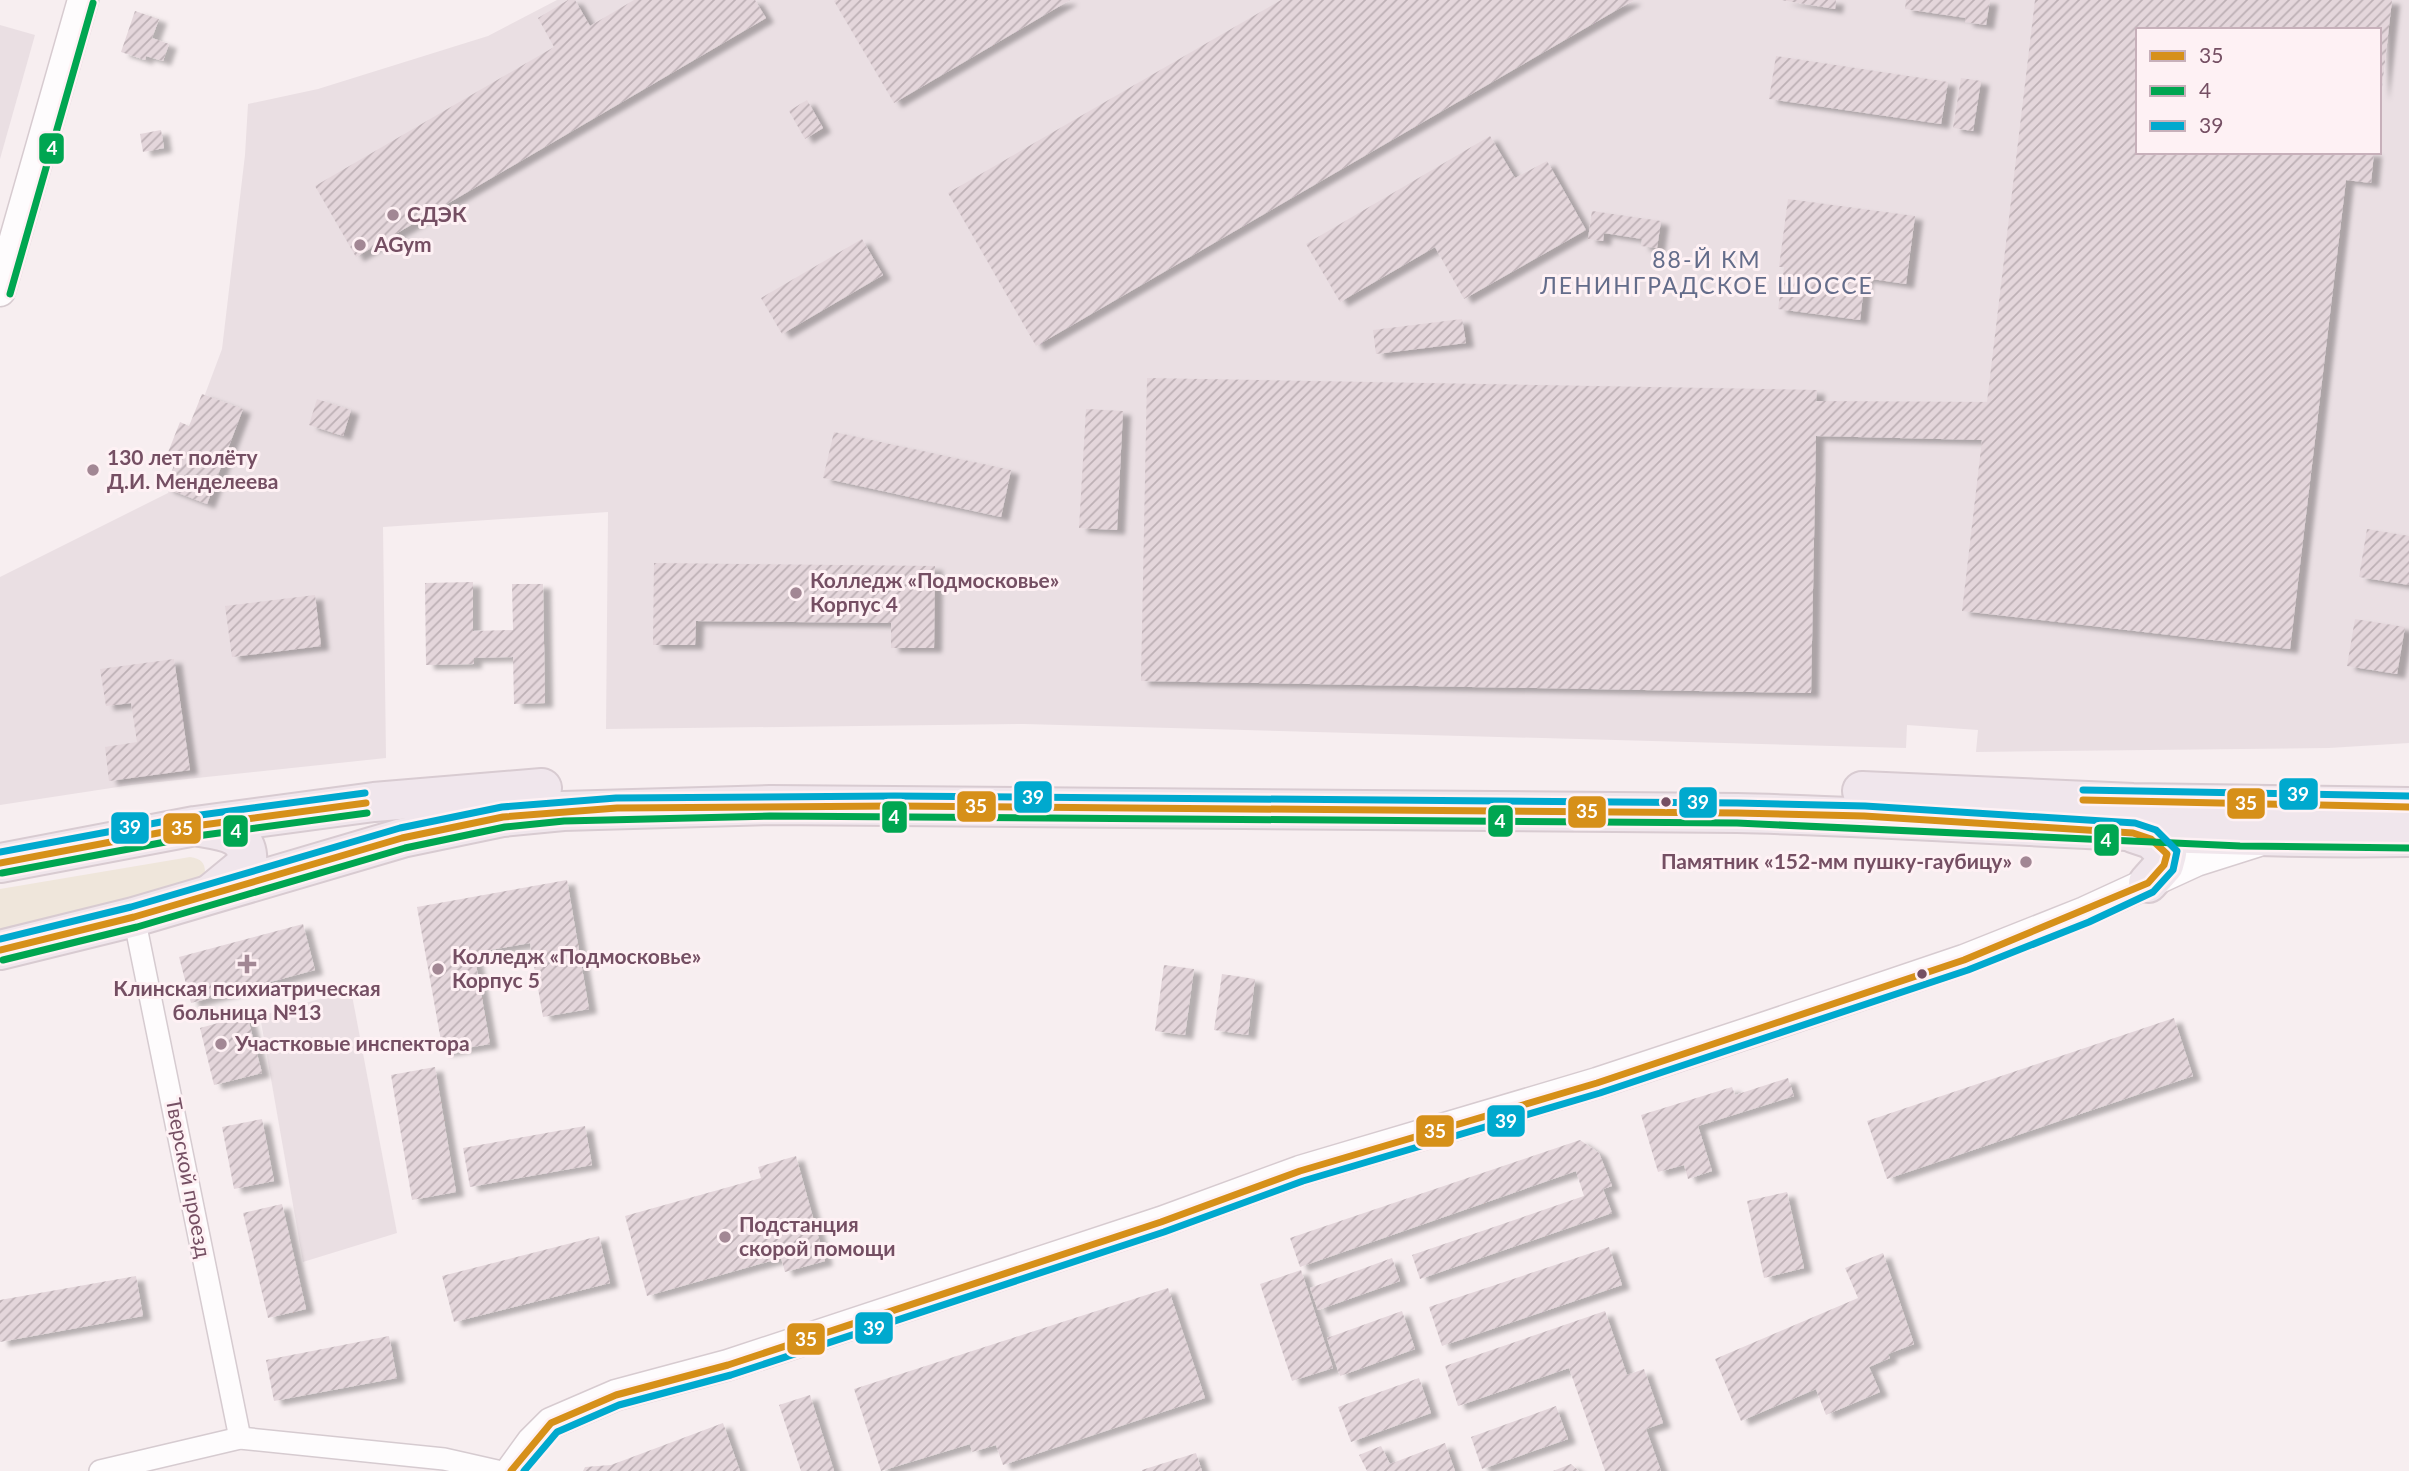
<svg xmlns="http://www.w3.org/2000/svg" width="2409" height="1471" font-family="Lato,sans-serif">
	<style>
		.industrial { fill: #eadfe3; fill-rule: evenodd }
		.park { fill: #efe6db }
		.building { fill: url(#building-hatch); filter: url(#shadow) }
		.lines { fill: none; stroke-linecap: round; stroke-linejoin: round }
		.street-casing { stroke: #d6cbd0; stroke-width: 24 }
		.secondary-casing { stroke: #d7cbd0; stroke-width: 33 }
		.highway-casing { stroke: #d8cbd1; stroke-width: 42 }
		.street { stroke: #fefcfd; stroke-width: 21 }
		.secondary { stroke: #fefcfd; stroke-width: 30 }
		.highway { stroke: #f0e6ec; stroke-width: 38 }
		.bus-1-casing { stroke: #fef1f4; stroke-width: 12 }
		.bus-2-casing { stroke: #fef1f4; stroke-width: 12 }
		.bus-3-casing { stroke: #fef1f4; stroke-width: 12 }
		.bus-1 { stroke: #d69019; stroke-width: 7 }
		.bus-2 { stroke: #00a651; stroke-width: 7 }
		.bus-3 { stroke: #00a9ce; stroke-width: 7 }
		.poi-dot { fill: #a28794; stroke: #fef1f4; stroke-width: 2.5 }
		.bus-dot { fill: #754f63; stroke: #fef1f4; stroke-width: 2.5 }
		.labels { text-anchor: middle; stroke-width: 6; stroke-linejoin: round; paint-order: stroke }
		.poi-label { font-size: 21px; font-weight: bold; fill: #754f63; stroke: #fef1f4; text-anchor: start }
		.street-label { font-size: 21px; fill: #754f63; stroke: #fef1f4 }
		.neighbourhood-label { font-size: 23px; letter-spacing: 2px; fill: #636c8a; stroke: #fef1f4 }
		.line-badge { stroke: #fef1f4; stroke-width: 2.5 }
		.badge-label { font-size: 19px; text-anchor: middle; font-weight: bold; fill: #fff }
	</style>
	<defs>
		<pattern id="building-hatch" width="6" height="6" patternUnits="userSpaceOnUse" patternTransform="scale(1.75)"><rect width="6" height="6" fill="#e4d6db"/><path d="M-1 1l2-2M0 6l6-6M5 7l2-2" fill="none" stroke="#bdb0b5"/></pattern>
		<filter id="shadow"><feDropShadow dx="8" dy="4.5" stdDeviation="2" flood-color="#0004"/></filter>
	</defs>
	<rect width="100%" height="100%" fill="#f7eef0"/>
	<g class="industrial">
		<path d="M557,0H2409V743L2329,748L1976,752L1978,730L1907,725L1906,748L1024,724L606,729L608,512L383,527L386,758L131,785L0,805V577L168,493L222,349L245,155L248,104L318,89L488,36ZM2138,30H2379V152H2138Z"/>
		<polygon points="0,25 35,35 0,159"/>
		<polygon points="351,990 397,1233 303,1262 260,1016"/>
	</g>
	<path class="park" d="M190,857C201,859 205,862 205,873L195,883L0,932V889Z"/>
	<g class="building">
		<polygon points="568,0 575,0 590,26 634,0 755,0 766,18 356,257 315,186 554,47 538,18"/>
		<polygon points="1070,0 894,103 834,1 836,0"/>
		<polygon points="1281,0 1634,0 1036,346 948,193"/>
		<polygon points="1781,0 1836,0 1835,9"/>
		<polygon points="1906,0 1990,0 1986,25 1965,22 1966,18 1905,9"/>
		<polygon points="2035,0 2392,0 2381,96 2379,30 2138,30 2138,152 2374,152 2371,183 2346,180 2290,649 1962,611 1982,440 1816,436 1811,693 1141,681 1147,378 1817,390 1816,401 1987,402"/>
		<polygon points="135,11 159,19 152,38 169,44 163,61 146,56 145,60 121,52"/>
		<polygon points="1776,56 1948,82 1941,124 1769,99"/>
		<polygon points="1961,78 1981,81 1973,131 1953,128"/>
		<polygon points="807,100 823,128 805,139 789,111"/>
		<polygon points="161,130 164,148 143,152 140,134"/>
		<polygon points="1490,136 1515,178 1547,161 1586,230 1464,299 1435,247 1340,302 1306,244"/>
		<polygon points="1788,199 1915,216 1906,284 1865,278 1860,320 1778,309 1784,267 1779,267"/>
		<polygon points="1592,211 1661,221 1657,248 1641,246 1642,239 1604,233 1603,241 1588,239"/>
		<polygon points="862,239 883,275 782,334 761,298"/>
		<polygon points="1462,319 1466,343 1376,354 1373,330"/>
		<polygon points="202,394 243,409 207,504 165,488 177,458 167,455 180,422 189,426"/>
		<polygon points="317,399 351,410 343,436 309,425"/>
		<polygon points="1086,409 1123,411 1117,530 1079,528"/>
		<polygon points="834,432 1011,470 1001,517 823,478"/>
		<polygon points="2367,529 2409,536 2409,585 2359,577"/>
		<polygon points="654,563 935,566 934,648 891,648 891,623 696,621 695,645 653,645"/>
		<polygon points="473,582 473,631 513,630 512,584 543,584 545,703 514,704 513,657 474,658 474,664 426,665 425,583"/>
		<polygon points="315,595 321,646 232,657 225,606"/>
		<polygon points="2355,619 2405,627 2397,674 2347,666"/>
		<polygon points="174,659 190,770 109,781 105,747 137,742 131,703 106,706 100,669"/>
		<polygon points="567,880 589,1009 543,1017 530,943 474,953 490,1044 443,1052 417,907"/>
		<polygon points="303,924 315,970 191,1003 179,957"/>
		<polygon points="1164,965 1194,969 1185,1035 1155,1031"/>
		<polygon points="1222,974 1255,979 1248,1035 1214,1030"/>
		<polygon points="247,1015 262,1073 214,1085 200,1028"/>
		<polygon points="2174,1018 2193,1076 1887,1179 1867,1121"/>
		<polygon points="435,1067 456,1192 412,1200 391,1075"/>
		<polygon points="1788,1078 1794,1096 1698,1126 1712,1171 1688,1179 1684,1165 1658,1172 1641,1115 1732,1087 1735,1095"/>
		<polygon points="262,1119 274,1181 234,1189 222,1127"/>
		<polygon points="585,1126 592,1165 470,1187 463,1148"/>
		<polygon points="1580,1140 1599,1153 1612,1186 1603,1189 1612,1213 1420,1279 1412,1255 1584,1196 1576,1171 1300,1267 1290,1238"/>
		<polygon points="796,1156 825,1261 785,1272 781,1258 647,1296 625,1216 761,1178 758,1167"/>
		<polygon points="1787,1192 1804,1268 1764,1278 1747,1201"/>
		<polygon points="282,1204 306,1309 268,1318 243,1213"/>
		<polygon points="599,1236 610,1283 454,1322 442,1276"/>
		<polygon points="1609,1247 1622,1285 1442,1346 1429,1307"/>
		<polygon points="1883,1253 1914,1344 1888,1354 1890,1358 1869,1367 1880,1392 1826,1415 1816,1389 1741,1421 1715,1359 1858,1298 1845,1268"/>
		<polygon points="1392,1258 1400,1281 1318,1310 1310,1288"/>
		<polygon points="1301,1270 1333,1368 1292,1381 1260,1284"/>
		<polygon points="136,1276 143,1316 0,1342 0,1300"/>
		<polygon points="1168,1288 1205,1398 1003,1465 996,1445 972,1452 970,1444 881,1471 854,1389"/>
		<polygon points="1402,1311 1415,1349 1340,1376 1327,1338"/>
		<polygon points="1605,1311 1627,1375 1644,1369 1663,1423 1646,1429 1661,1471 1605,1471 1569,1368 1458,1406 1445,1366"/>
		<polygon points="389,1336 397,1378 274,1401 266,1360"/>
		<polygon points="1419,1378 1431,1413 1351,1442 1338,1407"/>
		<polygon points="810,1395 834,1471 801,1471 779,1405"/>
		<polygon points="1556,1406 1568,1439 1482,1469 1471,1437"/>
		<polygon points="723,1423 740,1471 583,1471 585,1467 611,1465"/>
		<polygon points="1445,1443 1455,1471 1367,1471 1359,1455 1381,1446 1390,1464"/>
		<polygon points="1196,1453 1202,1471 1142,1471 1142,1470"/>
		<polygon points="1571,1464 1579,1471 1553,1471"/>
	</g>
	<g class="lines">
		<g class="street-casing">
			<g id="street">
				<polyline points="134,917 240,1438"/>
				<polyline points="100,1471 240,1438 444,1459 497,1471"/>
			</g>
		</g>
		<g class="secondary-casing">
			<g id="secondary">
				<polyline points="0,291 83,0"/>
				<polyline points="511,1471 532,1442 551,1423 616,1395 728,1365 1161,1222 1300,1171 1597,1083 1757,1030 1964,960 2085,912 2196,861 2256,842"/>
			</g>
		</g>
		<g class="highway-casing">
			<g id="highway">
				<polyline points="1862,791 2133,803 2409,807"/>
				<path d="M200,827C224,831 250,833 247,864L213,892"/>
				<polyline points="2133,833 2151,839 2167,854 2164,865 2148,883"/>
				<polyline points="0,863 195,826 374,802 542,788"/>
				<path d="M0,950L134,917L402,838L503,817L563,811L770,805L1737,813C1961,818 2184,841 2409,837"/>
			</g>
		</g>
		<use href="#street" class="street"/>
		<use href="#secondary" class="secondary"/>
		<use href="#highway" class="highway"/>
		<g class="bus-1-casing">
			<g id="bus-1">
				<polyline points="2083,800 2409,807"/>
				<polyline points="0,863 195,826 366,803"/>
				<polyline points="0,950 134,917 402,838 503,817 617,808 895,806 1737,813 1864,816 2133,833 2151,839 2167,854 2164,865 2148,883 1964,960 1597,1083 1300,1171 1161,1222 728,1365 616,1395 551,1423 511,1471"/>
			</g>
		</g>
		<g class="bus-2-casing">
			<g id="bus-2">
				<polyline points="10,294 93,3"/>
				<polyline points="2,873 197,836 367,813"/>
				<polyline points="3,960 137,927 405,848 505,827 564,821 770,816 1737,823 2240,846 2409,848"/>
			</g>
		</g>
		<g class="bus-3-casing">
			<g id="bus-3">
				<polyline points="2083,790 2409,796"/>
				<polyline points="0,852 193,816 365,793"/>
				<polyline points="0,939 131,907 400,828 502,807 616,798 895,796 1737,803 1865,806 2135,823 2156,830 2177,851 2173,870 2153,892 2089,922 1968,970 1600,1093 1303,1181 1164,1232 731,1375 619,1405 557,1432 524,1471"/>
			</g>
		</g>
		<use href="#bus-1" class="bus-1"/>
		<use href="#bus-2" class="bus-2"/>
		<use href="#bus-3" class="bus-3"/>
	</g>
	<g class="poi-dot">
		<circle cx="393" cy="215" r="7"/>
		<circle cx="360" cy="245" r="7"/>
		<circle cx="93" cy="470" r="7"/>
		<circle cx="796" cy="593" r="7"/>
		<circle cx="2026" cy="862" r="7"/>
		<path d="M243.5 953.5h7v7h7v7h-7v7h-7v-7h-7v-7h7z"/>
		<circle cx="438" cy="969" r="7"/>
		<circle cx="221" cy="1044" r="7"/>
		<circle cx="725" cy="1237" r="7"/>
	</g>
	<g class="bus-dot">
		<circle cx="1666" cy="802" r="6"/>
		<circle cx="1922" cy="974" r="6"/>
	</g>
	<g class="labels">
		<g class="poi-label">
			<text x="407" y="222">СДЭК</text>
			<text x="374" y="252">AGym</text>
			<text x="107" y="465">130 лет полёту<tspan x="107" dy="24">Д.И. Менделеева</tspan></text>
			<text x="810" y="588">Колледж «Подмосковье»<tspan x="810" dy="24">Корпус 4</tspan></text>
			<text x="2012" y="869" text-anchor="end">Памятник «152-мм пушку-гаубицу»</text>
			<text x="452" y="964">Колледж «Подмосковье»<tspan x="452" dy="24">Корпус 5</tspan></text>
			<text x="247" y="996" text-anchor="middle">Клинская психиатрическая<tspan x="247" dy="24">больница №13</tspan></text>
			<text x="235" y="1051">Участковые инспектора</text>
			<text x="739" y="1232">Подстанция<tspan x="739" dy="24">скорой помощи</tspan></text>
		</g>
		<g class="street-label">
			<text transform="translate(188 1178) rotate(79)" y="7">Тверской проезд</text>
		</g>
		<g class="neighbourhood-label">
			<text x="1707" y="268">88-Й КМ<tspan x="1707" dy="26">ЛЕНИНГРАДСКОЕ ШОССЕ</tspan></text>
		</g>
	</g>
	<g class="line-badge">
		<rect x="38" y="132" width="27" height="33" rx="7" fill="#00a651"/>
		<rect x="2278" y="777" width="41" height="34" rx="7" fill="#00a9ce"/>
		<rect x="1013" y="780" width="40" height="34" rx="7" fill="#00a9ce"/>
		<rect x="1678" y="786" width="40" height="33" rx="7" fill="#00a9ce"/>
		<rect x="2226" y="787" width="40" height="33" rx="7" fill="#d69019"/>
		<rect x="956" y="790" width="41" height="33" rx="7" fill="#d69019"/>
		<rect x="1567" y="795" width="40" height="34" rx="7" fill="#d69019"/>
		<rect x="881" y="800" width="27" height="34" rx="7" fill="#00a651"/>
		<rect x="1487" y="804" width="27" height="34" rx="7" fill="#00a651"/>
		<rect x="110" y="811" width="40" height="34" rx="7" fill="#00a9ce"/>
		<rect x="162" y="812" width="40" height="33" rx="7" fill="#d69019"/>
		<rect x="222" y="814" width="27" height="34" rx="7" fill="#00a651"/>
		<rect x="2093" y="823" width="27" height="34" rx="7" fill="#00a651"/>
		<rect x="1486" y="1104" width="40" height="34" rx="7" fill="#00a9ce"/>
		<rect x="1415" y="1114" width="40" height="34" rx="7" fill="#d69019"/>
		<rect x="854" y="1311" width="40" height="34" rx="7" fill="#00a9ce"/>
		<rect x="786" y="1322" width="40" height="34" rx="7" fill="#d69019"/>
	</g>
	<g class="badge-label">
		<text x="52" y="155">4</text>
		<text x="2298" y="801">39</text>
		<text x="1033" y="804">39</text>
		<text x="1698" y="809">39</text>
		<text x="2246" y="810">35</text>
		<text x="976" y="813">35</text>
		<text x="1587" y="818">35</text>
		<text x="894" y="824">4</text>
		<text x="1500" y="828">4</text>
		<text x="130" y="834">39</text>
		<text x="182" y="835">35</text>
		<text x="236" y="838">4</text>
		<text x="2106" y="847">4</text>
		<text x="1506" y="1128">39</text>
		<text x="1435" y="1138">35</text>
		<text x="874" y="1335">39</text>
		<text x="806" y="1346">35</text>
	</g>
	<rect x="2136" y="28" width="245" height="126" fill="#fef1f4" stroke="#c7b0ba" stroke-width="2"/>
	<rect x="2150" y="51" width="35" height="10" fill="#d69019" stroke="#c7b0ba" stroke-width="2"/>
	<text x="2199" y="63" font-size="21" fill="#754f63">35</text>
	<rect x="2150" y="86" width="35" height="10" fill="#00a651" stroke="#c7b0ba" stroke-width="2"/>
	<text x="2199" y="98" font-size="21" fill="#754f63">4</text>
	<rect x="2150" y="121" width="35" height="10" fill="#00a9ce" stroke="#c7b0ba" stroke-width="2"/>
	<text x="2199" y="133" font-size="21" fill="#754f63">39</text>
</svg>
